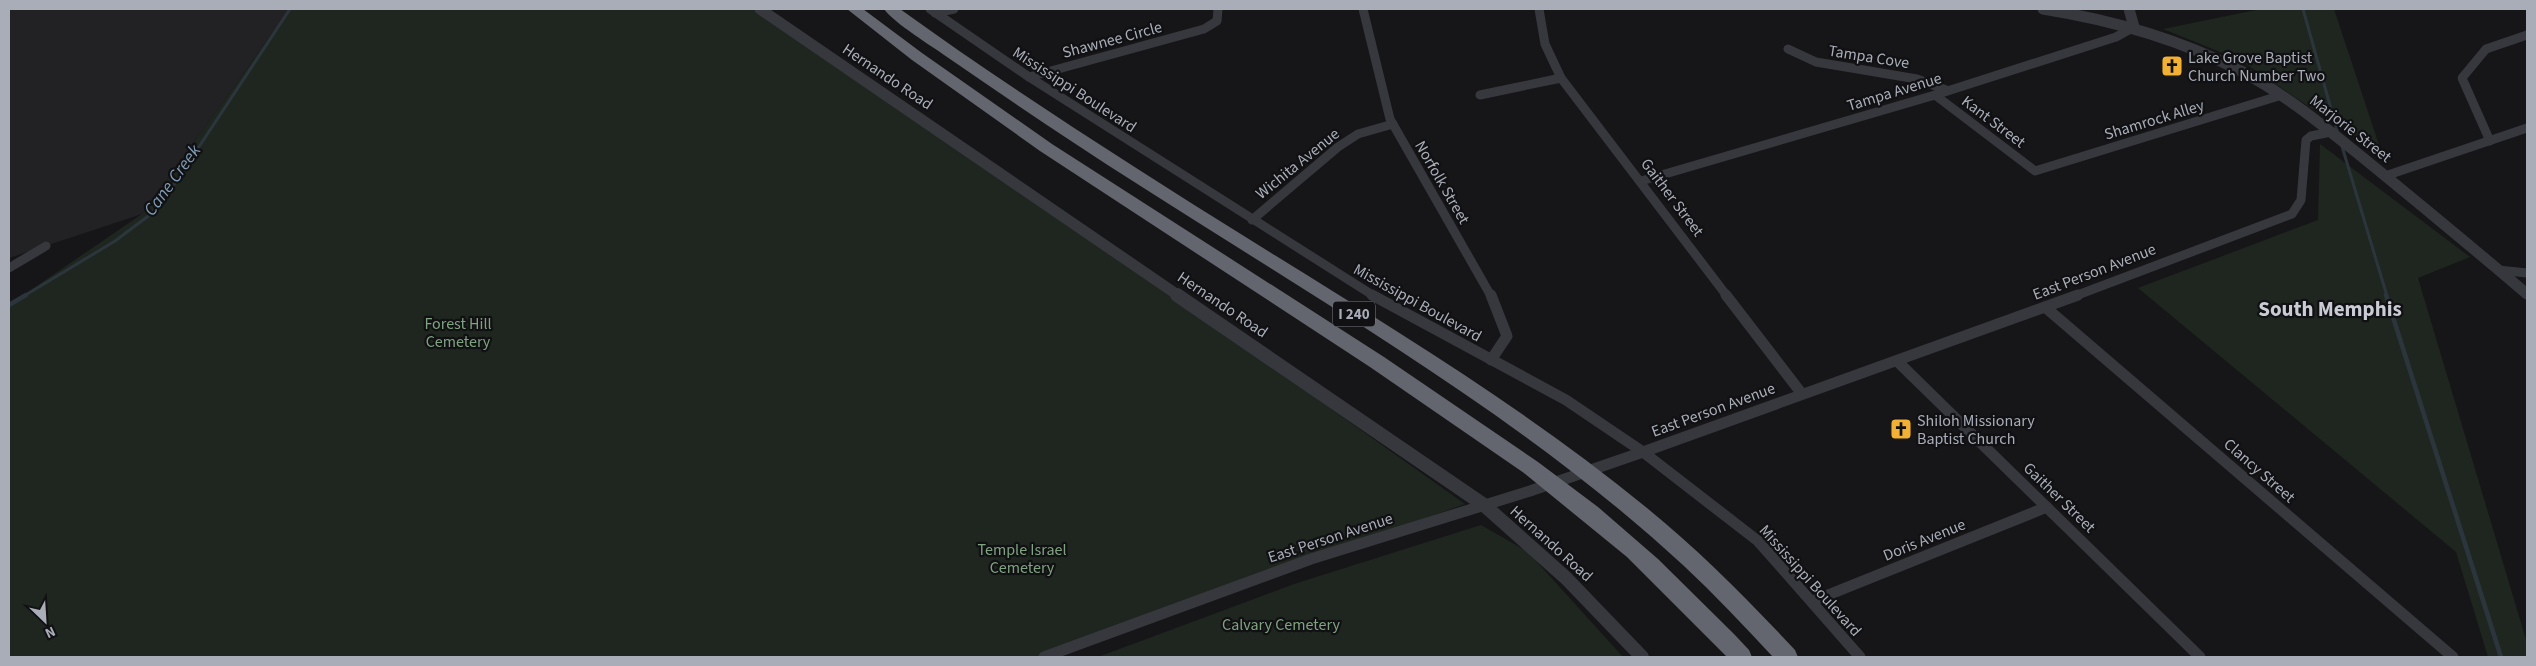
<svg xmlns="http://www.w3.org/2000/svg" width="2536" height="666" font-family="'Source Sans 3',sans-serif">
	<style>
		.built { fill: #222225 }
		.green { fill: #1e261f }
		.lines { fill: none; stroke-linecap: round; stroke-linejoin: round }
		.stream-far1 { stroke: #2c353c; stroke-width: 3 }
		.stream { stroke: #2c353c; stroke-width: 4.5 }
		.minor-far1 { stroke: #37383d; stroke-width: 9 }
		.minor { stroke: #37383d; stroke-width: 11 }
		.tertiary-far1 { stroke: #37383d; stroke-width: 11 }
		.tertiary { stroke: #37383d; stroke-width: 14 }
		.motorway { fill: #63666e; fill-rule: evenodd }
		.labels { text-anchor: middle; stroke-width: 4.5; stroke-linejoin: round; paint-order: stroke }
		.shield { fill: #111113; stroke: #7b7e86; stroke-width: 1 }
		.shield-label { font-size: 15px; font-weight: bold; fill: #a8adb8 }
		.street-label { font-size: 16px; fill: #a8adb8; stroke: #111113 }
		.poi-label { font-size: 16px; fill: #a8adb8; stroke: #111113; text-anchor: start }
		.park-label { font-size: 16px; fill: #7fa381; stroke: #111113 }
		.water-label { font-size: 18px; font-style: italic; fill: #7f9bb3; stroke: #111113 }
		.district-label { font-size: 21px; font-weight: bold; fill: #c9ccd4; stroke: #111113 }
	</style>
	<rect width="100%" height="100%" fill="#161618"/>
	<polygon class="built" points="9,9 290,9 142,214 9,258"/>
	<g class="green">
		<polygon points="290,9 754,9 1282,374 1465,504 1038,657 9,657 9,305 142,214"/>
		<polygon points="2261,9 2334,9 2383,157 2240,60 2163,29"/>
		<polygon points="2320,144 2470,257 2418,278 2527,643 2527,657 2488,657 2456,552 2138,288 2318,220"/>
		<polygon points="1481,525 1528,552 1623,657 1098,657 1294,584"/>
	</g>
	<g class="lines">
		<g class="stream-far1">
			<polyline points="2303,9 2338,134"/>
			<polyline points="2341,143 2387,296"/>
			<polyline points="24,296 115,241 151,214 173,186 290,9"/>
		</g>
		<g class="stream">
			<polyline points="2386,295 2501,657"/>
			<polyline points="9,305 26,295"/>
		</g>
		<g class="minor-far1">
			<polyline points="930,9 1029,77 1374,296"/>
			<polyline points="1363,9 1390,119 1491,296"/>
			<polyline points="1539,9 1545,44 1561,78 1727,296"/>
			<polyline points="935,13 954,9"/>
			<polyline points="1788,49 1816,62 1917,79 1946,90"/>
			<polyline points="1029,77 1204,29 1217,21 1218,9"/>
			<polyline points="1480,95 1561,78"/>
			<polyline points="1935,95 2035,171 2282,95"/>
			<polyline points="2490,141 2462,78 2486,49 2527,35"/>
			<polyline points="2385,176 2527,128"/>
			<polyline points="1641,181 1935,95 2116,37 2134,27"/>
			<polyline points="1252,220 1338,147 1358,134 1393,124"/>
			<polyline points="9,268 46,246"/>
			<polyline points="2498,270 2527,273"/>
			<polyline points="2075,296 2292,214 2301,200 2306,140 2311,136 2331,132"/>
		</g>
		<g class="minor">
			<polyline points="1372,295 1566,400 1643,452 1758,541 1860,657"/>
			<polyline points="1491,295 1507,336 1491,360"/>
			<polyline points="1726,295 1802,394"/>
			<polyline points="2045,307 2453,657"/>
			<polyline points="1897,361 2200,657"/>
			<polyline points="1813,601 2047,507"/>
			<polyline points="1044,657 1311,559 1530,491 1643,452 2078,295"/>
		</g>
		<g class="tertiary-far1">
			<polyline points="760,9 1179,296"/>
			<path d="M2043,9C2112,20 2179,39 2241,71C2287,95 2327,129 2367,161C2421,205 2474,249 2527,294"/>
			<polyline points="2129,9 2134,27"/>
		</g>
		<polyline class="tertiary" points="1177,295 1484,505 1566,578 1642,657"/>
		<g class="motorway">
			<polygon points="847,9 863,9 922,53 1052,144 1384,357 1538,462 1598,507 1658,559 1734,634 1749,650 1752,657 1727,657 1627,557 1524,473 1370,367 1040,151 912,60"/>
			<path d="M884,9H900C1014,91 1133,167 1252,241C1387,325 1524,407 1647,508C1700,551 1748,600 1795,650L1798,657H1773C1744,626 1715,595 1684,566C1521,415 1324,304 1139,185C1075,144 1012,102 950,59C932,46 895,24 884,9Z"/>
		</g>
	</g>
	<defs>
		<g id="church-square" transform="scale(1.125)"><rect x="-9" y="-9" width="18" height="18" rx="4" fill="#f2b134" stroke="#111113"/><path d="M-1.2-6h2.4v3.5h3.3v2.4h-3.3V6h-2.4V-.1h-3.3v-2.4h3.3Z" fill="#111"/></g>
	</defs>
	<g fill-rule="evenodd">
		<use href="#church-square" x="2172" y="66"/>
		<use href="#church-square" x="1901" y="429"/>
	</g>
	<g class="labels">
		<rect class="shield" x="1333" y="301.5" width="42" height="25" rx="4"/>
		<g class="shield-label">
			<text x="1354" y="319">I 240</text>
		</g>
		<g class="street-label">
			<text transform="translate(1112 39) rotate(-15)" y="6">Shawnee Circle</text>
			<text transform="translate(1869 56) rotate(9)" y="6">Tampa Cove</text>
			<text transform="translate(888 76) rotate(34)" y="6">Hernando Road</text>
			<text transform="translate(1075 89) rotate(33)" y="6">Mississippi Boulevard</text>
			<text transform="translate(1894 91) rotate(-17)" y="6">Tampa Avenue</text>
			<text transform="translate(2154 119) rotate(-17)" y="6">Shamrock Alley</text>
			<text transform="translate(1994 121) rotate(37)" y="6">Kant Street</text>
			<text transform="translate(2351 128) rotate(38)" y="6">Marjorie Street</text>
			<text transform="translate(1297 163) rotate(-39)" y="6">Wichita Avenue</text>
			<text transform="translate(1443 182) rotate(60)" y="6">Norfolk Street</text>
			<text transform="translate(1673 197) rotate(53)" y="6">Gaither Street</text>
			<text transform="translate(2094 271) rotate(-21)" y="6">East Person Avenue</text>
			<text transform="translate(1418 302) rotate(29)" y="6">Mississippi Boulevard</text>
			<text transform="translate(1223 304) rotate(34)" y="6">Hernando Road</text>
			<text transform="translate(1713 409) rotate(-20)" y="6">East Person Avenue</text>
			<text transform="translate(2260 470) rotate(41)" y="6">Clancy Street</text>
			<text transform="translate(2060 497) rotate(44)" y="6">Gaither Street</text>
			<text transform="translate(1330 537) rotate(-18)" y="6">East Person Avenue</text>
			<text transform="translate(1924 539) rotate(-22)" y="6">Doris Avenue</text>
			<text transform="translate(1552 543) rotate(42)" y="6">Hernando Road</text>
			<text transform="translate(1811 580) rotate(48)" y="6">Mississippi Boulevard</text>
		</g>
		<g class="poi-label">
			<text x="2188" y="63">Lake Grove Baptist<tspan x="2188" dy="18">Church Number Two</tspan></text>
			<text x="1917" y="426">Shiloh Missionary<tspan x="1917" dy="18">Baptist Church</tspan></text>
		</g>
		<g class="park-label">
			<text x="458" y="329">Forest Hill<tspan x="458" dy="18">Cemetery</tspan></text>
			<text x="1022" y="555">Temple Israel<tspan x="1022" dy="18">Cemetery</tspan></text>
			<text x="1281" y="630">Calvary Cemetery</text>
		</g>
		<g class="water-label">
			<text transform="translate(172 180) rotate(-54)" y="6">Cane Creek</text>
		</g>
		<g class="district-label">
			<text x="2330" y="316">South Memphis</text>
		</g>
	</g>
	<rect width="2536" height="666" fill="none" stroke="#a8adb8" stroke-width="20"/>
	<g transform="translate(45 621) rotate(155)" stroke="#111113" stroke-width="4" paint-order="stroke">
	<path d="M0-4L9 19L0 12L-9 19Z" fill="#a8adb8"/>
	<text y="-8" font-size="14" font-weight="bold" text-anchor="middle" fill="#a8adb8">N</text>
	</g>
</svg>
